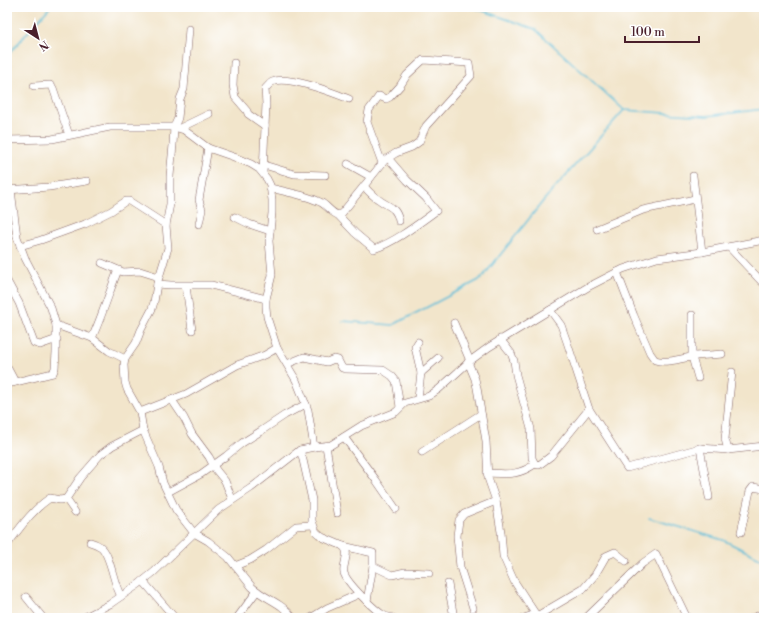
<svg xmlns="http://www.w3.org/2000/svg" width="771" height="625" font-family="'Libre Bodoni',serif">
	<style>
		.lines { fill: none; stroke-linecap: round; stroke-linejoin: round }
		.stream { stroke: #5bbdd9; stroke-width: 1.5 }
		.minor-casing { stroke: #856463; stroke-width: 8 }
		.minor { stroke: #fff; stroke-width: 7 }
	</style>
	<rect width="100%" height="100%" fill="#fff"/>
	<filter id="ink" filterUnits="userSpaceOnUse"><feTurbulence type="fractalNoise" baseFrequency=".025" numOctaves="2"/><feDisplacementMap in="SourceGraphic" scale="8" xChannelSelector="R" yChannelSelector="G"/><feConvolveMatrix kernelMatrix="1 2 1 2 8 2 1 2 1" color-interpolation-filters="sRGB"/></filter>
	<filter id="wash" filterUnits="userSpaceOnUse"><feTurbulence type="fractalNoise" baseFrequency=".012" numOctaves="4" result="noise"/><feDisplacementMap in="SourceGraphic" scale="16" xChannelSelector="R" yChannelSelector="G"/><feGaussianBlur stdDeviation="0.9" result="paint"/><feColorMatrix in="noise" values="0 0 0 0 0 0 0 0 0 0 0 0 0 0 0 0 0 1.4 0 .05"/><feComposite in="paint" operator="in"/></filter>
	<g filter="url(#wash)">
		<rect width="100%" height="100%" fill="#f2e5cb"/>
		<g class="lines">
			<g class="stream">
				<polyline points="472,7 535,29 624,110 707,116 764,109"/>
				<polyline points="7,56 50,7"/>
				<polyline points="342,321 393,325 481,279 544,200 624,110"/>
				<polyline points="649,518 723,540 764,560"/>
			</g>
		</g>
	</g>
	<g filter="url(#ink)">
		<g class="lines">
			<g class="minor-casing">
				<g id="minor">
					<path d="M189,29L184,89L180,99L178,118L174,127L173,145L170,176V204L166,225L168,248L157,284L154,302L152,309L141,330L136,343L125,359L124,365L125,382L127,389L140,412L143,430L159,467L163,483L176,510L194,533L208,541L228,557L252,587C265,599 283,603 293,618"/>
					<polyline points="234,63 233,85 235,97 247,111 248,114 265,126"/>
					<polyline points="34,86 50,85 53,88 69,135"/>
					<polyline points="180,128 209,114"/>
					<polyline points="7,140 52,139 110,127 174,127 184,130 208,148 234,157 251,164 259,169 267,179 270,185 272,200 272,213 269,241 272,275 266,299 266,307 267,317 277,348 296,380 308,410 314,447"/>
					<polyline points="348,164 371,177"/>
					<polyline points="264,165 294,174 325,175"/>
					<path d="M263,173L266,104L265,89C267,87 270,83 272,82C287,75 334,93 349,99"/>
					<polyline points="693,176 702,252"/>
					<path d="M364,186C368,191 373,196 378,199C388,207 396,206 399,221"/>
					<path d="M270,188C286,192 306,195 320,202C327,205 331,213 338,215L342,213L385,160L396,153L412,147L419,142L426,126L471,76L469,63L423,60L407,75L400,86L390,97L386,99L379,96L369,110L367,122L382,163"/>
					<polyline points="7,190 49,187 87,181"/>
					<path d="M338,215L355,233L374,249C395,242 418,224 436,211L426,198L407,180L388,158"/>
					<polyline points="235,217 249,224 270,231"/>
					<polyline points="199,224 202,210 199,200 208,148"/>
					<polyline points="597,229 643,210 695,199"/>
					<polyline points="20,246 41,240 85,224 111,211 126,201 129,201 166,225"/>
					<polyline points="729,247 762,282"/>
					<polyline points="102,263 123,272 140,271 159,277"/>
					<path d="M617,272L634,316L650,353L655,360C667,364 683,358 696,356C704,355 713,355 722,354"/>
					<polyline points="7,281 19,303 34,343 40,345 57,339"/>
					<polyline points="157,284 171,285 211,285 266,299"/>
					<polyline points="186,286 192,330"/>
					<polyline points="550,310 561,325 567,342 589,409 627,468 700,448 728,450 764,446"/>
					<polyline points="692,315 692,357 698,378"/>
					<polyline points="454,323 470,361"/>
					<polyline points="56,325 92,338 109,351 125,359"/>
					<path d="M92,338C102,316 109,293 118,270"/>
					<polyline points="500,339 511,353 514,361 516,375 531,429 532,458 535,464 539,465 551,456 589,409"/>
					<polyline points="418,342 415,347 421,373"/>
					<polyline points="468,362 475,379 477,388 486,441 488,478 496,501 501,532 503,556 514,581 538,618"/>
					<polyline points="287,364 304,357 327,362 334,359 338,360 342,368 345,369 383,370 392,376 396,381 400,407"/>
					<polyline points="7,367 15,382"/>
					<polyline points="7,384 53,373 55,368 56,352 56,325 51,308 25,258 17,237 11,190"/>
					<polyline points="418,398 421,373 438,358"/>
					<polyline points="172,400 184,418 192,434 209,457 216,470 225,481 232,499"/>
					<polyline points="140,412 186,394 237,365 265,355 277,348"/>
					<polyline points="344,437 376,480 396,509"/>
					<polyline points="326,446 337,513"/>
					<polyline points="700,448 709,497"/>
					<path d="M300,450L303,460L312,500V521L316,532L322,537L343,546C351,553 342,564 344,573C347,583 375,611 385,616C387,617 391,617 393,618"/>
					<polyline points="728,450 725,439 732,372"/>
					<polyline points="422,452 481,414"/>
					<path d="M487,473C507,474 518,476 535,464"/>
					<polyline points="168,492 201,474 226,456 242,443 261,431 285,415 306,404"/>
					<polyline points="75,512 66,499 80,478 100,455 112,446 143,430"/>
					<polyline points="741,532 750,491 753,487 764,489"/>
					<path d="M90,542C94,543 98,545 101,547C111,555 113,584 121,596"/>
					<path d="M7,545C20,528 32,510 50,498L60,500L66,499"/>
					<polyline points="343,546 373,553 373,566 367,601"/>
					<polyline points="235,566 250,560 266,550 296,526 312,525"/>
					<polyline points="373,566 392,575 405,572 429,573"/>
					<polyline points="143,581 175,618"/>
					<polyline points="448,584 454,618"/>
					<polyline points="26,597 43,618"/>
					<polyline points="473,608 460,567 457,536 459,520 464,514 496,501"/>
					<polyline points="537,616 583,589 595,575 606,556 615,552 626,561"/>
					<polyline points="83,618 110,604 139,584 154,572 218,510 251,488 300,450 314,447 331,445 361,426 396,412 405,403 429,396 439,389 470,361 489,347 588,287 623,269 657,258 702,252 764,240"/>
					<polyline points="237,618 257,591"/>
					<polyline points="311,618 327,608 359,594"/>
					<polyline points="524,618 536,614"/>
					<polyline points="586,618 643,563 656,554 687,618"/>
					<polyline points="753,618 764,613"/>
				</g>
			</g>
			<use href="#minor" class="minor"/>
		</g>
	</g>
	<rect width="771" height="625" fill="none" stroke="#fff" stroke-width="24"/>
	<g transform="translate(38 38) rotate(144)" stroke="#ffffff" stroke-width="3" paint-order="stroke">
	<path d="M0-3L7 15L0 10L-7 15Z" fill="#4a1f2b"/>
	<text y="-6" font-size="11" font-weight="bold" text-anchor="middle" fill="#4a1f2b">N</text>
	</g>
	<path d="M625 36v6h74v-6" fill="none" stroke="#4a1f2b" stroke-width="2"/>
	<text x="631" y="36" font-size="12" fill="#4a1f2b" stroke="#ffffff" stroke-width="3" paint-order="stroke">100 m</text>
</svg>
